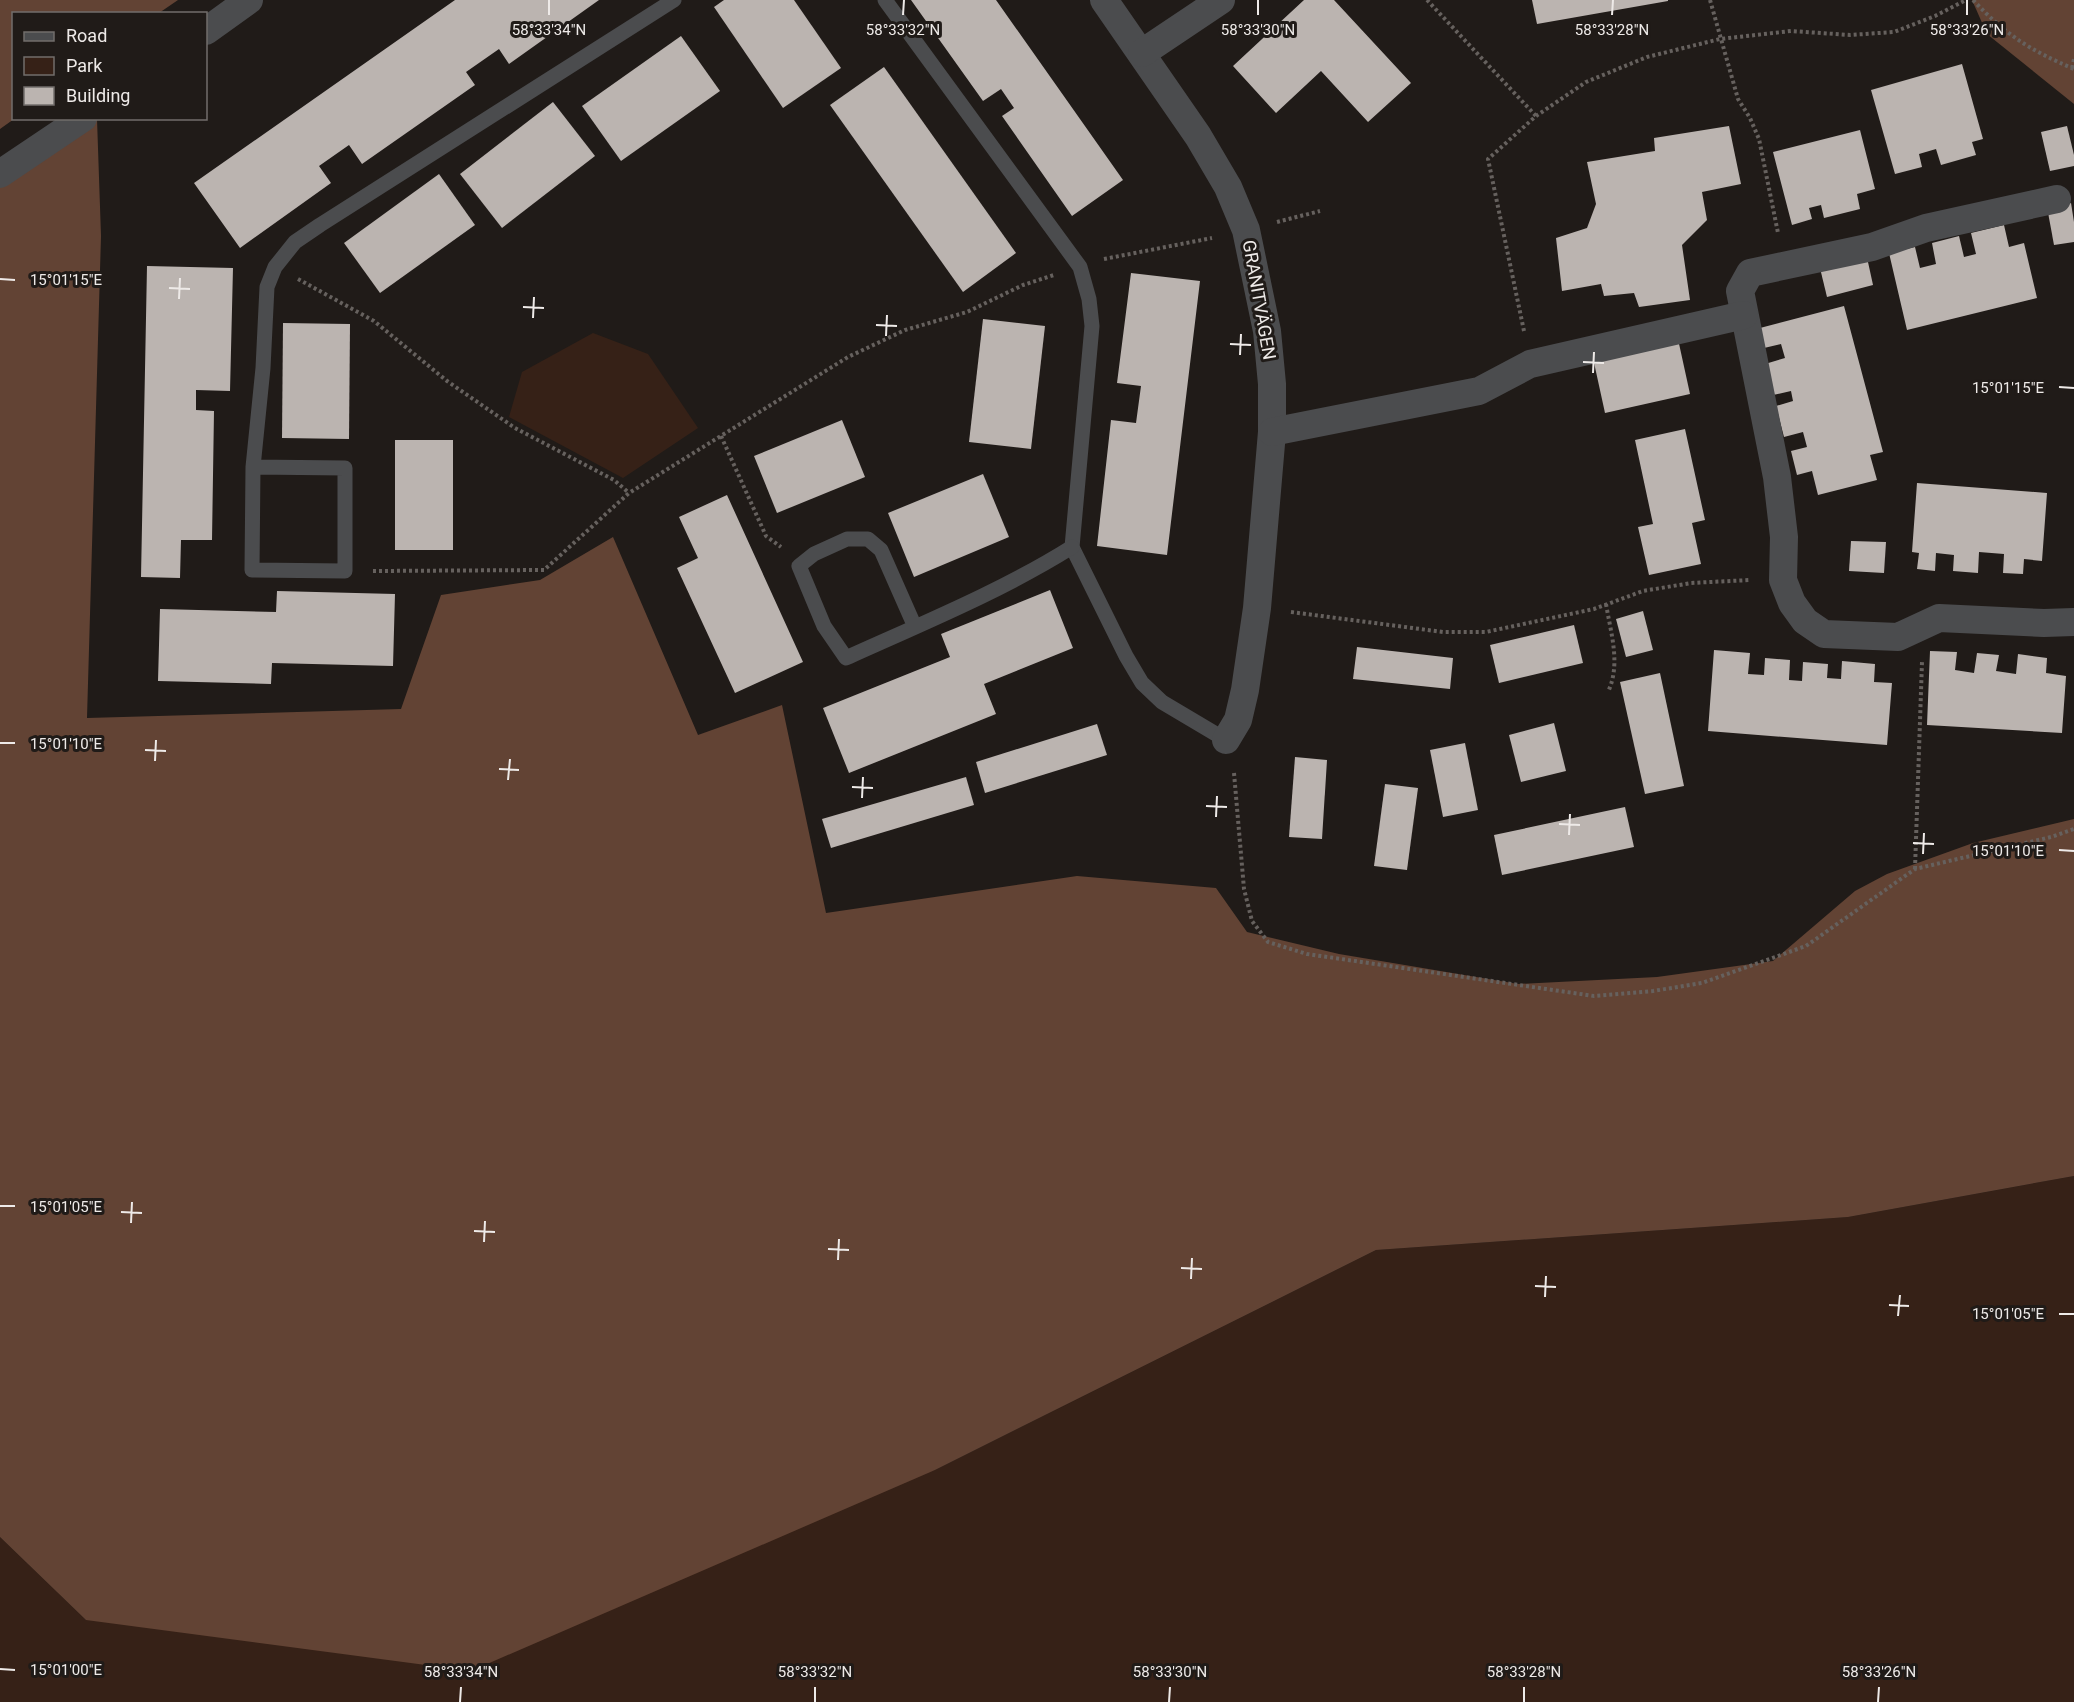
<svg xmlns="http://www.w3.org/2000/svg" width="2074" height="1702" font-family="Roboto,sans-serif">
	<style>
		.green { fill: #362117 }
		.forest { fill: #624334 }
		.building { fill: #bbb4b0 }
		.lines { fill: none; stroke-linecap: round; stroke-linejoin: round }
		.path { stroke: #66615e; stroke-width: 4; stroke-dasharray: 3 3; stroke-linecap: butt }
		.service { stroke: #4b4c4e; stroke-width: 15 }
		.minor { stroke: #4b4c4e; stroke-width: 28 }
		.ticks { fill: none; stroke: #eeeae8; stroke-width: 2 }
		.labels { text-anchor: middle; stroke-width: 6; stroke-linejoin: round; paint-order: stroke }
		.street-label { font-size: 18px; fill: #eeeae8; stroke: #201b18 }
		.ticks-label { font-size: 15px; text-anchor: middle; fill: #eeeae8; stroke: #201b18; stroke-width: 6; stroke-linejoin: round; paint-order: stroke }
	</style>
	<rect width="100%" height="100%" fill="#201b18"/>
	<g class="green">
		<polygon points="593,333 648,354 698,428 623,478 509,417 522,372"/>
		<polygon points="2074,1176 2074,1702 0,1702 0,1537 86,1620 935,1470 1376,1250 1848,1217"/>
	</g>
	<g class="forest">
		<polygon points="0,0 178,0 159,13 14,14 14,119 0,129"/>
		<polygon points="1972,0 2074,0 2074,104 1987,34"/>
		<polygon points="97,119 101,236 87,718 401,709 441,595 540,580 613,537 698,735 782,705 826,913 1077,876 1216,888 1247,932 1339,954 1518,984 1657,977 1773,961 1855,891 1887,874 1973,843 2074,819 2074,1176 1848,1217 1376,1250 935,1470 471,1671 86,1620 0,1537 0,171"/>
	</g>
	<g class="building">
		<polygon points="455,0 599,0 509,64 499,49 466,72 475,85 362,164 349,145 319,166 331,183 240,248 194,183"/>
		<polygon points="724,0 794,0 841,68 783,108 714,7"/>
		<polygon points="911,0 996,0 1123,180 1072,216 1002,116 1014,108 1001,89 983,101"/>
		<polygon points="1304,0 1334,0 1411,83 1368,122 1321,71 1276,113 1233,66"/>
		<polygon points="1532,0 1668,0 1668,1 1537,24"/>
		<polygon points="681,36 720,91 621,161 582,106"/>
		<polygon points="1962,64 1983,139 1972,142 1976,155 1941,165 1936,149 1919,154 1922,167 1895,174 1871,90"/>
		<polygon points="884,67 1016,253 963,292 830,105"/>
		<polygon points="553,102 595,156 502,228 460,174"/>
		<polygon points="1729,126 1741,184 1702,192 1707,220 1682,245 1690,300 1639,307 1634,293 1604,296 1601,284 1562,291 1556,238 1587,228 1596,204 1587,162 1655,151 1654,138"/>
		<polygon points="2067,126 2074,155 2074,166 2050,171 2041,132"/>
		<polygon points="1860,130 1875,189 1857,194 1860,209 1824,218 1821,205 1809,208 1812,219 1792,225 1773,152"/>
		<polygon points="439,174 475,225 380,293 344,243"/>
		<polygon points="2071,203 2074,222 2074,242 2054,245 2047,207"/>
		<polygon points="2004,225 2009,247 2024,243 2037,298 1907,330 1889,253 1915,247 1920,268 1936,264 1932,243 1959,236 1964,257 1976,254 1971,233"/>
		<polygon points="1866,253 1873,285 1827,297 1819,264"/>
		<polygon points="147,266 233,268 230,391 196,390 196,410 214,411 212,540 181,540 180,578 141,577"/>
		<polygon points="1131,273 1200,281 1167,555 1097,546 1111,420 1136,423 1141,386 1117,383"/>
		<polygon points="1844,306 1883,452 1870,455 1877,480 1818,495 1812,471 1797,475 1791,451 1807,447 1803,432 1784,437 1776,406 1793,401 1791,391 1773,395 1765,364 1785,358 1781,344 1764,348 1760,328"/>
		<polygon points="983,319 1045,326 1031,449 969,442"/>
		<polygon points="283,323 350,324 349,439 282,438"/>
		<polygon points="1678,339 1690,394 1605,413 1593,358"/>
		<polygon points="842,420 865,477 777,513 754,456"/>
		<polygon points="1685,429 1705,520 1692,523 1701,564 1649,575 1638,527 1653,524 1635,440"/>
		<rect x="395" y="440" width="58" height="110"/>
		<polygon points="983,474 1009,537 914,577 888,513"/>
		<polygon points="1917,483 2047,493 2042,561 2024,559 2023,574 2003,573 2004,554 1979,552 1978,573 1953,571 1954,555 1936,553 1935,571 1917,569 1919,553 1912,552"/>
		<polygon points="727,495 803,662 735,693 677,568 698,558 679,517"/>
		<polygon points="1851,541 1886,542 1884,573 1849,571"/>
		<polygon points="1050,590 1073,648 984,684 996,714 849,773 823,708 950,657 941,634"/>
		<polygon points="277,591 395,594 393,666 272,663 271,684 158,681 160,609 276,612"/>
		<polygon points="1643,611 1653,650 1626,657 1616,619"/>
		<polygon points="1574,625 1583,663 1499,683 1490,645"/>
		<polygon points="1357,647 1453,658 1450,689 1353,679"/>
		<polygon points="1714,650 1750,653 1748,674 1764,675 1765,658 1790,660 1789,680 1802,681 1803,662 1828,664 1827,678 1841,679 1842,661 1875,664 1874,682 1892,683 1887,745 1708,731"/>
		<polygon points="1930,651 1957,652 1955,670 1974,673 1977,653 1999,655 1996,671 2016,674 2018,654 2047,658 2046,673 2066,676 2062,733 1927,725"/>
		<polygon points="1660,673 1684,786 1645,794 1620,682"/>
		<polygon points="1554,723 1566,771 1521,782 1509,735"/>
		<polygon points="1097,724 1107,755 985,793 976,762"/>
		<polygon points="1465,743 1478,810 1443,817 1430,750"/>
		<polygon points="1295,757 1327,760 1322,839 1289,837"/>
		<polygon points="966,777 974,805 831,848 822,819"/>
		<polygon points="1385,784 1418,788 1407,870 1374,866"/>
		<polygon points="1625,807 1634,847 1502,875 1494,835"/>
	</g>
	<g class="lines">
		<g class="path">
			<polyline points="1427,0 1536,116"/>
			<polyline points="1710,0 1738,99 1750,118 1759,139 1778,233"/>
			<path d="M1973,0C2007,36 2030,50 2074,69"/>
			<polyline points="2072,68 2074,59"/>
			<polyline points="1277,222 1320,211"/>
			<polyline points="1104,259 1212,238"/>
			<polyline points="298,279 374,321 447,381 515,428 614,480 629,493"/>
			<polyline points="1524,331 1488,159 1536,116 1586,82 1647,57 1720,39 1791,31 1850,35 1894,32 1935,16 1966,0"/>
			<polyline points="721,436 766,536 781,547"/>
			<polyline points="373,571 544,570 629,493 848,357 905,330 967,312 1023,285 1054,275"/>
			<path d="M1606,604C1611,634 1621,664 1608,692"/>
			<polyline points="1291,612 1443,632 1486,632 1594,609 1643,591 1691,583 1750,580"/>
			<polyline points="1234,773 1244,889 1252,921 1268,942 1307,954 1594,996 1653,991 1702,983 1806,946 1915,869 2051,837 2074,829"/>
			<polyline points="1915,869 1922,662"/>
		</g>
		<g class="service">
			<polyline points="885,0 1080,267 1089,299 1092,326 1072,547 1126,656 1142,683 1162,702 1226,740"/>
			<polyline points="253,467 345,468 345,571 252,570 253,467 263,368 267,287 275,267 295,242 320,225 674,0"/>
			<path d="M915,627L881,550L868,539H847L814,554L799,566L824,626L846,658C921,624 1002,591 1072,547"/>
		</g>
		<g class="minor">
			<polyline points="1104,0 1198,136 1228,187 1246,230 1267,331 1272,384 1272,432 1257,608 1245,690 1238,720 1226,740"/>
			<polyline points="206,31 249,0"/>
			<polyline points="1142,53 1221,0"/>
			<polyline points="0,174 83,118"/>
			<polyline points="2057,199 1926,228 1872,247 1750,273 1740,291 1777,477 1784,537 1783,580 1792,603 1805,621 1824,634 1898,637 1939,618 2044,623 2074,622"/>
			<polyline points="1272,432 1479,391 1530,364 1744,315"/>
		</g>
	</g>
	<path class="ticks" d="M549,15V0M903,15L904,0M1258,15V0M1612,15L1613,0M1967,15V0M0,279L15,280M169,288L190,289M179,299L180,278M523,307L544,308M533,318L534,297M876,325L897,326M886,336L887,315M1230,344L1251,345M1240,355L1241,334M1583,362L1604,363M1593,373L1594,352M2059,387L2074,388M0,743H15M145,750L166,751M155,761L156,740M499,769L519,770M508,780L510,759M852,787L873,788M862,798L863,777M1206,806L1227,807M1216,817L1217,796M1559,824L1580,825M1569,835L1570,814M1913,843L1934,844M2059,850L2074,851M1923,854L1924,833M0,1206H15M121,1212L142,1213M131,1223L132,1202M474,1231L495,1232M484,1242L485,1221M828,1249L849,1250M838,1260L839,1239M1181,1268L1202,1269M1191,1279L1192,1258M1535,1286L1556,1287M1545,1297L1546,1276M1889,1305L1909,1306M2059,1314H2074M1898,1316L1900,1295M0,1669L15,1670M460,1702L461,1687M815,1702V1687M1169,1702L1170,1687M1524,1702V1687M1878,1702L1879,1687"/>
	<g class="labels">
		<g class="street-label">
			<text transform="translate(1259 300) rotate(80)" y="6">GRANITVÄGEN</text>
		</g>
	</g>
	<g class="ticks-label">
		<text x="549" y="35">58°33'34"N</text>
		<text x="903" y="35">58°33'32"N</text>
		<text x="1258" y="35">58°33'30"N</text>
		<text x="1612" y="35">58°33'28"N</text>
		<text x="1967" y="35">58°33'26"N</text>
		<text x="66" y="285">15°01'15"E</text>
		<text x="2008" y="393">15°01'15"E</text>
		<text x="66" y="749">15°01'10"E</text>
		<text x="2008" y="856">15°01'10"E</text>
		<text x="66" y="1212">15°01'05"E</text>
		<text x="2008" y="1319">15°01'05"E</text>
		<text x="66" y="1675">15°01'00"E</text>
		<text x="461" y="1677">58°33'34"N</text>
		<text x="815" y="1677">58°33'32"N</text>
		<text x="1170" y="1677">58°33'30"N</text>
		<text x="1524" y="1677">58°33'28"N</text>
		<text x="1879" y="1677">58°33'26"N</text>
	</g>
	<rect x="12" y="12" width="195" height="108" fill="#201b18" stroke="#726e6b" stroke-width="1.5"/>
	<rect x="24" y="32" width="30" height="9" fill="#4b4c4e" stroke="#726e6b" stroke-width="1.5"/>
	<text x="66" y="42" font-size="18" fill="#eeeae8">Road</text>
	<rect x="24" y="57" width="30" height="18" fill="#362117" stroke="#726e6b" stroke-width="1.5"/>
	<text x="66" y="72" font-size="18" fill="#eeeae8">Park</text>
	<rect x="24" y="87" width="30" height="18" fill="#bbb4b0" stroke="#726e6b" stroke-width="1.5"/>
	<text x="66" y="102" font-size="18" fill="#eeeae8">Building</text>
</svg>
